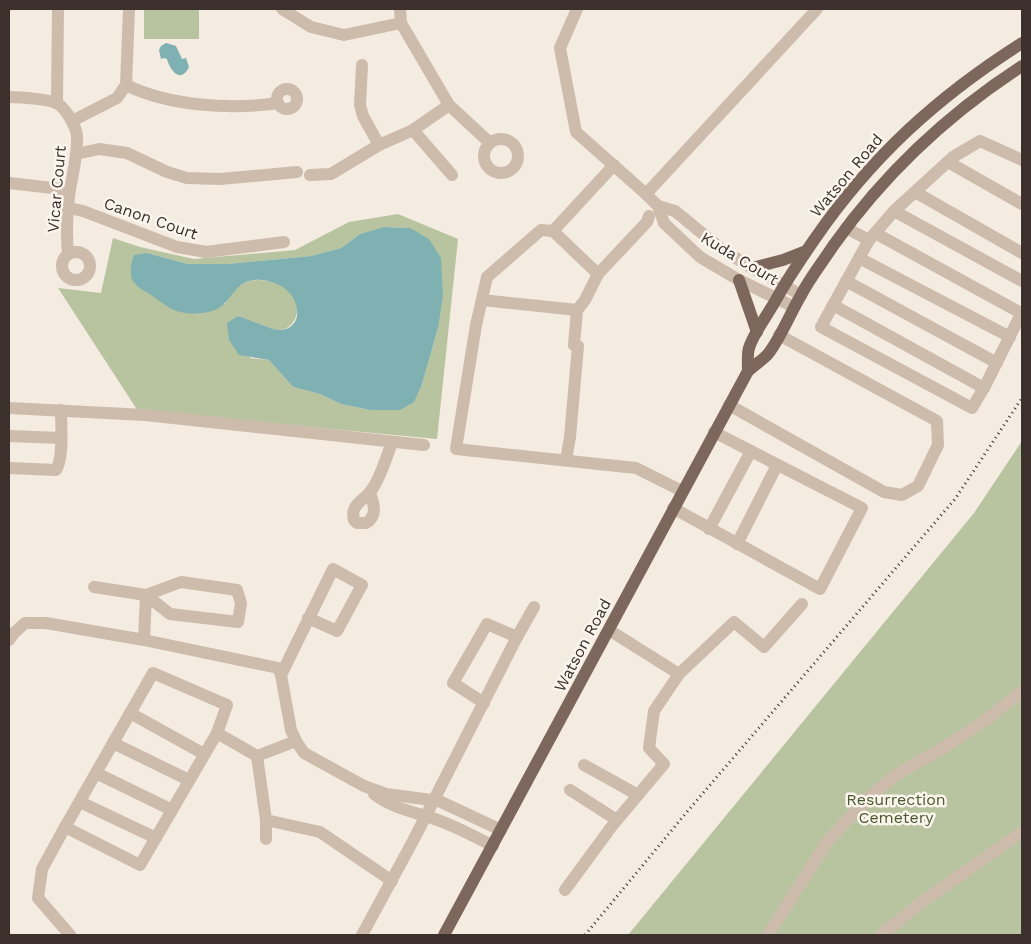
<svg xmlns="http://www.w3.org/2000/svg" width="1031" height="944" font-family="'Work Sans',sans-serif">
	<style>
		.green { fill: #b8c4a0; fill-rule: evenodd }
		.water { fill: #7fb0b2 }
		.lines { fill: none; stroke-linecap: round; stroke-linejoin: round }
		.minor { stroke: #cdbbac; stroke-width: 12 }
		.major { stroke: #7d675c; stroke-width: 12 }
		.rail { stroke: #3b302b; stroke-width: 3; stroke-dasharray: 1 4; stroke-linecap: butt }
		.labels { text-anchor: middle; stroke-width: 5; stroke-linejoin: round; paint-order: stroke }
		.street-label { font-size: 16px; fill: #3b302b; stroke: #fbf5ee }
		.park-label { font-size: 16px; fill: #4a5a2e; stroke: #fbf5ee }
	</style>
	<rect width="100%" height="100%" fill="#f4ebe1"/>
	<g class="green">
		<rect x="144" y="9" width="55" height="30"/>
		<path d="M398,214L458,239L437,439L138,411L58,288L101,293L113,238L140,247L194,259L295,250L349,222ZM385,227L410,228L438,328L422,384L400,410H370L341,404L320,394L293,387L269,360L250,358L238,316C246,318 273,330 277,330C296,331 303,307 292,294C282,282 260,277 246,282C236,286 230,296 225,304L151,295L135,284L147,253L188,264H227L311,256L341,248L360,234Z"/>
		<polygon points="1022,441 1022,935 628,935 974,513"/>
	</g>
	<g class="water">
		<path d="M166,43L176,46L182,59L186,58L189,67C181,84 170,71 167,59L164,58L161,59L159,50L161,46Z"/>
		<path d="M384,227L410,228L429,239L441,258L443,295L438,328L422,384L414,402L400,410H370L341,404L320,394L293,387L269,360L239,355L229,340L227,323L238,316C246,318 273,330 278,330C306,330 301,295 279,285C269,280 256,278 246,282C232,288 229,305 215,310C202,315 182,315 170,308C163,304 157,299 151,295C146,292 139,288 135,284C128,276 131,264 134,255L147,253L188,264H227L311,256L341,248L360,234Z"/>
	</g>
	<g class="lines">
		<g class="minor">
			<polyline points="282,9 311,27 344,35 401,23"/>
			<polyline points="400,9 401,23 449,105 490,143"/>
			<polyline points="577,9 560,48 576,132 646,194 658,206 664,223 700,257 739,280 794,307"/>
			<polyline points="362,65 360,105 363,116 379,145"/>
			<path d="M126,85C169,106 231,110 278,103"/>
			<circle cx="287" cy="99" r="10"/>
			<path d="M9,97C19,97 50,99 58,104C66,109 76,126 77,136C78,154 73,172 70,189C67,211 66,232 68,254"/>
			<polyline points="57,103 58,9"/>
			<polyline points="72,121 117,98 126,85 129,9"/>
			<polyline points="413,130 452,175"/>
			<circle cx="501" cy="156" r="17"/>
			<polyline points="76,154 99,149 127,153 167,172 187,178 220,179 297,172"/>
			<polyline points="948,162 1022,204"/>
			<polyline points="310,175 331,174 379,145 413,130 449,105"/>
			<polyline points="9,183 70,190"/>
			<polyline points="915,192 1022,253"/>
			<polyline points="646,194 817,9"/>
			<polyline points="658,206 675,211 720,248 752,268 801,295"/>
			<polyline points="69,208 83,211 177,247 206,252 284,242"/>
			<polyline points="894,211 1022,281"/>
			<polyline points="846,228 869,240 821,327 972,408 985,386 1022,312"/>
			<polyline points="553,231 541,230 487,277 476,325 456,449 636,468 682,491"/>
			<polyline points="875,233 1021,313"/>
			<polyline points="869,240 894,211 953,157 980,141 1022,160"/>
			<circle cx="76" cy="266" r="14"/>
			<polyline points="859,258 1010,337"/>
			<polyline points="598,274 553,231 614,165"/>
			<polyline points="846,281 997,363"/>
			<polyline points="482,300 577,310"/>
			<polyline points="833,305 984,388"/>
			<polyline points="729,405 884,492 902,495 918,486 938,445 937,421 779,335"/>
			<polyline points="9,408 145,415 424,445"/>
			<polyline points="9,436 61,438"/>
			<polyline points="566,460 570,437 578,346 574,345 577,310 585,300 598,274 647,222 649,216"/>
			<path d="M9,468L56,470C64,458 61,425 61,410"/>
			<path d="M370,493C374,504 378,516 366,523H357L354,520C350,505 362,502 370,492C378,483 388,454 392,442"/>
			<polyline points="673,508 820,589 862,508 714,432"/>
			<polyline points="709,529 751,451"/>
			<polyline points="737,544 777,465"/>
			<polygon points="181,582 237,590 241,603 238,622 170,614 146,595"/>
			<polyline points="94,587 146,595 144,640"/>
			<polyline points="9,640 14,633 25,623 46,623 144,640 278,668 281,675 291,730 296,741 304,753 364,786 386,794 439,801 501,830"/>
			<polygon points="153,673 227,705 217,733 140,865 65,827"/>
			<polyline points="679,674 734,622 764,647 802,604"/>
			<polyline points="281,675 333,569 362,585 337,631 308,618"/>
			<polyline points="484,703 453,683 487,624 517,637"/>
			<polyline points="130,713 204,754"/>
			<polyline points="217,733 257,756 296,741"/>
			<polyline points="113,743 189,780"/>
			<polyline points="257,756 266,820 266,839"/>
			<polyline points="584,765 638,795"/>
			<polyline points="96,773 172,810"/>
			<polyline points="570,790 617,820"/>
			<path d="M374,794C392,808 414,812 435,819C455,826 474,836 493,846"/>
			<polyline points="80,802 156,838"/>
			<polyline points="266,820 320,832 392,881"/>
			<polyline points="65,827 42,869 38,898 70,935"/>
			<polyline points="565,890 612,826 664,764 649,748 654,711 679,674 609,630"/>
			<polyline points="362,935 414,839 517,637 534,607"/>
			<polyline points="768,935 827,842 865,801 897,774 940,750 986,720 1022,691"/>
			<polyline points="881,935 922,902 1022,832"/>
		</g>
		<g class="major">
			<polyline points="752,268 783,260 806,251"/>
			<polyline points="739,280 757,332"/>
			<path d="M748,371C748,364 747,355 749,348C754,332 769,313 777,298C788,278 801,259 814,240C871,157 937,97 1022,43"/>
			<path d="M444,935L748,371C754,365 763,360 768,354C780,339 790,314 800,297C809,279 822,263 833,246C884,174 948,114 1022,66"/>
		</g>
		<polyline class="rail" points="585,935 686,813 955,499 1022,398"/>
	</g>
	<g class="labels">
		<g class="street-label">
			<text transform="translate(846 175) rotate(-50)" y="6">Watson Road</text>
			<text transform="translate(56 189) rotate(-85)" y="6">Vicar Court</text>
			<text transform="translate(151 218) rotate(19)" y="6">Canon Court</text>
			<text transform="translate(740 258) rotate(31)" y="6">Kuda Court</text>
			<text transform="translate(582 645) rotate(-62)" y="6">Watson Road</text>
		</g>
		<g class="park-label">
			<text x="896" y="805">Resurrection<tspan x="896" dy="18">Cemetery</tspan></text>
		</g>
	</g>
	<rect width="1031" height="944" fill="none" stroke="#3b302b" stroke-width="20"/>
</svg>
